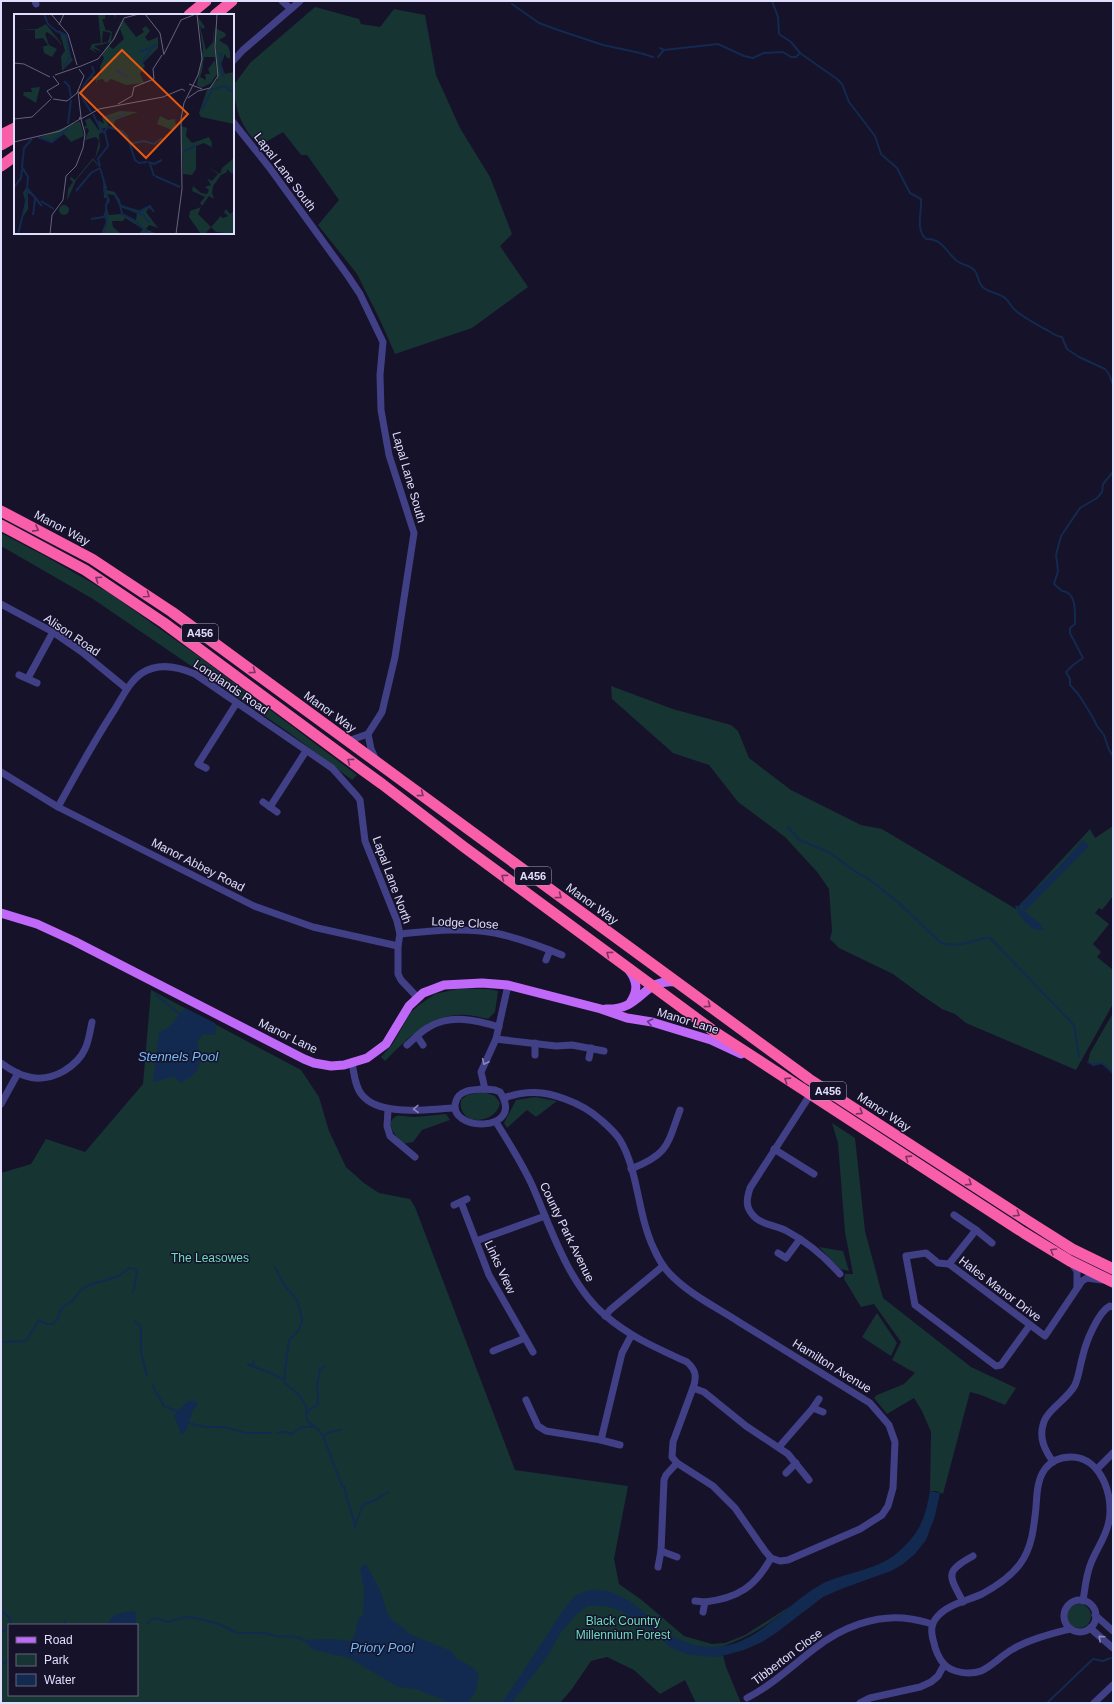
<svg xmlns="http://www.w3.org/2000/svg" width="1114" height="1704" font-family="Arial,sans-serif">
	<style>
		.green { fill: #163432; fill-rule: evenodd }
		.water { fill: #122a4f }
		.lines { fill: none; stroke-linecap: round; stroke-linejoin: round }
		.stream { stroke: #122a4f; stroke-width: 2 }
		.minor { stroke: #414087; stroke-width: 7 }
		.major { stroke: #c069f8; stroke-width: 9 }
		.highway { stroke: #f85eaa; stroke-width: 11 }
		.oneway { stroke: #7c3464 }
		.oneway2 { stroke: #623987 }
		.oneway3 { stroke: #8987bc }
		.labels { text-anchor: middle; stroke-width: 3; stroke-linejoin: round; paint-order: stroke }
		.shield { fill: #16122a; stroke: #a3a0be; stroke-width: 1 }
		.shield-label { font-size: 11px; font-weight: bold; fill: #e0ddfd }
		.street-label { font-size: 12px; fill: #e0ddfd; stroke: #16122a }
		.park-label { font-size: 12px; fill: #6bdcbd; stroke: #16122a }
		.water-label { font-size: 13px; font-style: italic; fill: #70bcf8; stroke: #16122a }
		.inset-river { fill: none; stroke: #122a4f; stroke-width: 2 }
		.inset-road { fill: none; stroke: #67637e; stroke-width: 1 }
		.view { fill: #e8590c; fill-opacity: 0.15; stroke: #e8590c; stroke-width: 2 }
		.inset-edge { fill: none; stroke: #e0ddfd; stroke-width: 2 }
	</style>
	<rect width="100%" height="100%" fill="#16122a"/>
	<g class="green">
		<path d="M315,7L359,19L361,24L380,27L394,9L425,15L436,75L460,128L490,177L512,234L500,246L528,287L472,328L395,354L380,320L357,274L318,225L339,200L307,155H301L283,132L259,146C241,126 236,112 233,86L250,63Z"/>
		<polygon points="1,533 45,556 108,592 201,658 357,775 352,780 288,732 93,599 1,546"/>
		<polygon points="611,686 673,709 731,725 738,731 749,758 791,790 861,825 882,829 1016,909 1090,829 1095,838 1113,826 1113,896 1102,910 1099,908 1095,913 1109,924 1093,944 1101,952 1097,957 1113,970 1113,1004 1076,1070 966,1023 955,1014 942,1009 920,994 893,974 839,948 830,939 832,931 829,889 818,873 785,837 738,802 709,765 673,753 612,699"/>
		<path d="M457,989H488L498,991L495,1012L488,1019C479,1017 467,1014 457,1015C427,1017 405,1041 385,1061L381,1057L392,1045L411,1012L419,1005L435,994Z"/>
		<path d="M151,990L301,1070L319,1097L329,1131L346,1167L364,1183L379,1193L410,1199L415,1207L515,1470L628,1486L614,1559L619,1584L643,1601L684,1636L712,1644L725,1643L745,1635L792,1605C769,1625 749,1637 721,1647L726,1667L741,1703H696L685,1680L660,1694L634,1670L607,1657L591,1661L572,1689L560,1703H1V1173L31,1164L46,1139L85,1152L143,1084ZM9,1625H137V1695H9Z"/>
		<polygon points="1113,1013 1113,1073 1102,1063 1093,1065 1088,1062 1090,1053"/>
		<path d="M484,1092L495,1096L500,1103C496,1125 457,1127 461,1100L467,1095Z"/>
		<polygon points="535,1097 557,1101 536,1117 527,1110 507,1128 504,1123 516,1100"/>
		<path d="M446,1114L450,1120L422,1130L413,1142L403,1144C398,1139 382,1122 397,1116C402,1115 410,1117 415,1117C426,1116 436,1115 446,1114Z"/>
		<polygon points="832,1123 855,1138 865,1231 883,1298 971,1367 1016,1388 1005,1405 981,1395 970,1392 943,1494 936,1491 930,1491 931,1432 922,1411 914,1398 887,1414 874,1398 877,1395 904,1384 915,1373 892,1360 901,1342 874,1304 861,1307 844,1279 845,1274 853,1274 845,1232 838,1143"/>
		<polygon points="819,1247 843,1251 849,1271 840,1269"/>
		<polygon points="877,1313 897,1343 891,1356 862,1337"/>
		<circle cx="1079" cy="1616" r="12"/>
	</g>
	<g class="water">
		<polygon points="1083,840 1089,846 1025,911 1020,904 1058,868"/>
		<path d="M1015,905L1018,906L1040,924L1043,930C1041,930 1039,930 1037,930C1029,928 1016,913 1015,905Z"/>
		<path d="M185,1008L215,1023L216,1035L204,1034L197,1041C202,1064 202,1072 180,1083L175,1077C167,1077 161,1081 153,1082L159,1033L170,1026Z"/>
		<polygon points="188,1401 196,1401 198,1405 193,1410 185,1433 181,1434 174,1415"/>
		<path d="M930,1491L940,1493L935,1516L926,1540L915,1554L903,1564L891,1571L841,1589L823,1597L776,1633L762,1642L744,1650L718,1657L689,1655L669,1647L653,1629L646,1627L621,1611L606,1606H587L575,1616L561,1632L547,1657L512,1703H502L562,1612C566,1607 569,1602 573,1598C597,1578 630,1598 648,1616C654,1622 655,1628 662,1632C666,1635 663,1632 667,1633C671,1634 675,1637 678,1639C689,1644 701,1647 713,1647C757,1647 786,1603 822,1584C845,1572 876,1571 897,1553C919,1534 925,1520 930,1491Z"/>
		<polygon points="366,1564 380,1590 387,1612 393,1621 412,1635 451,1651 456,1658 473,1668 479,1674 476,1691 470,1700 465,1703 451,1703 416,1689 398,1687 349,1658 314,1650 303,1640 333,1639 349,1641 354,1638 358,1619 363,1615 364,1589 360,1568"/>
		<polygon points="134,1611 136,1614 136,1625 106,1625 116,1614"/>
	</g>
	<g class="lines">
		<g class="stream">
			<polyline points="772,1 778,17 779,34 791,42 800,53"/>
			<polyline points="512,4 539,23 558,30 603,45 640,53 653,57"/>
			<path d="M660,48L664,50L718,44L744,56L753,58L764,53L783,52L791,57H796L800,53L837,79L842,84L849,102L875,136L881,154L897,168L910,193L921,199C922,212 915,229 926,239C942,238 947,253 957,261C963,266 970,264 975,271C978,275 978,281 981,285C986,293 998,292 1005,298C1009,301 1011,307 1015,310C1024,318 1033,322 1043,328C1051,331 1053,336 1062,337L1067,349L1079,357L1105,369L1109,374L1113,385"/>
			<polyline points="658,57 664,50"/>
			<path d="M1113,472L1103,484L1102,492L1097,498L1080,508L1061,536L1056,555L1058,571L1054,584L1062,591C1077,592 1075,613 1075,624L1070,628V633L1083,658L1073,665L1066,672L1070,679V685L1079,695L1092,716L1097,726L1104,735L1109,750L1113,756"/>
			<path d="M788,827L798,839L830,853L853,870L870,880L899,903L940,942C953,949 972,941 985,938H990L993,941L1074,1025L1079,1057"/>
			<polyline points="156,995 180,1014"/>
			<polyline points="1088,1062 1093,1065 1102,1063 1113,1073"/>
			<path d="M275,1267L284,1285L297,1300L300,1310L302,1321L299,1330L289,1340L284,1380L286,1384L300,1396L306,1407L307,1421L319,1430L323,1436L342,1486L345,1487C345,1502 355,1515 355,1528"/>
			<polyline points="135,1321 141,1327 141,1352 147,1376"/>
			<polyline points="1,1342 26,1341 39,1320 47,1324 53,1324 59,1317 59,1313 62,1308 73,1300 81,1290 89,1285 119,1276 129,1268 135,1269 137,1272 133,1293"/>
			<polyline points="253,1360 254,1367 269,1372 284,1380"/>
			<polyline points="248,1364 254,1367"/>
			<polyline points="152,1385 164,1406 177,1411"/>
			<polyline points="308,1411 318,1404 317,1386 320,1369 325,1366"/>
			<polyline points="188,1423 205,1427 224,1427 246,1433 271,1433"/>
			<polyline points="277,1433 284,1432 292,1434 301,1427 311,1427 313,1425"/>
			<polyline points="324,1436 329,1432 341,1430"/>
			<polyline points="356,1523 363,1505 377,1499 388,1492"/>
			<polyline points="1,1611 9,1617 12,1625"/>
			<polyline points="147,1623 154,1618 168,1622 185,1617 195,1618 219,1624 237,1633 266,1633 275,1636 297,1637 303,1640"/>
			<polyline points="64,1625 65,1621"/>
			<polyline points="2,1632 9,1626"/>
			<polyline points="4,1664 9,1659"/>
			<polyline points="1047,1703 1093,1659 1103,1661 1111,1658"/>
		</g>
		<g class="minor">
			<polyline points="35,1 36,4"/>
			<polyline points="282,1 291,9"/>
			<polyline points="233,61 243,50 300,1"/>
			<polyline points="233,122 269,167 348,276 360,294 383,342 380,375 381,410 389,455 414,533 395,657 382,712 368,734 348,741"/>
			<polyline points="1,604 53,632 82,652 127,689"/>
			<polyline points="19,675 37,683"/>
			<polyline points="28,678 53,632"/>
			<polyline points="368,734 371,749 376,760"/>
			<polyline points="206,768 198,764 236,704"/>
			<polyline points="1,772 58,807 254,906 313,927 398,946"/>
			<polyline points="263,802 277,812"/>
			<path d="M58,807C76,774 94,741 115,709C123,696 130,681 142,673C159,662 179,667 195,674L332,768L357,796L360,800L365,841L397,921L400,934L398,946V974L401,980L418,998"/>
			<polyline points="270,807 306,751"/>
			<path d="M400,934C431,931 464,927 495,933C518,938 540,946 562,955"/>
			<polyline points="546,960 550,950"/>
			<polyline points="417,1036 423,1045"/>
			<polyline points="496,1039 556,1046 572,1045 604,1051"/>
			<path d="M407,1045C414,1039 421,1031 429,1027C451,1014 476,1020 499,1027"/>
			<polyline points="535,1055 535,1043"/>
			<polyline points="589,1058 591,1048"/>
			<path d="M1,1063C21,1078 41,1084 64,1071C72,1066 81,1058 85,1049C89,1041 90,1031 92,1022"/>
			<path d="M352,1063C354,1073 355,1087 362,1095C380,1117 428,1109 455,1108"/>
			<path d="M485,1089L495,1090L500,1092C527,1134 445,1132 456,1101C460,1089 474,1090 485,1089Z"/>
			<polyline points="485,1089 481,1072 496,1039 508,985"/>
			<path d="M810,1095L750,1188C747,1198 745,1206 752,1214C759,1224 774,1225 785,1230C806,1241 824,1256 840,1274"/>
			<path d="M504,1098C526,1090 544,1091 565,1099C579,1104 591,1111 601,1120C608,1126 615,1132 620,1140C639,1172 637,1214 654,1249C658,1258 663,1267 670,1274C689,1294 716,1307 739,1322C783,1349 826,1376 870,1403L889,1425L895,1442L893,1488L888,1506L882,1515L860,1529L788,1560L780,1561L771,1558L765,1551L735,1508L713,1486L677,1463L672,1457L673,1442L693,1388"/>
			<polyline points="1,1104 18,1073"/>
			<polyline points="388,1110 387,1126 390,1136 415,1157"/>
			<path d="M496,1122C509,1143 522,1163 532,1185C551,1228 569,1286 606,1316C630,1337 659,1349 687,1362C696,1370 697,1377 693,1388L704,1392L746,1426L788,1454L809,1480"/>
			<polyline points="774,1149 814,1174"/>
			<path d="M631,1169C669,1154 667,1145 680,1110"/>
			<polyline points="461,1202 489,1275 533,1352"/>
			<polyline points="454,1205 467,1199"/>
			<polyline points="954,1215 976,1230"/>
			<polyline points="476,1241 545,1216"/>
			<polyline points="992,1243 976,1230 949,1264 1045,1336 1082,1281 1087,1278 1102,1280"/>
			<polyline points="778,1253 786,1258 800,1239"/>
			<polyline points="1071,1263 1077,1271 1077,1287"/>
			<polyline points="949,1264 938,1263 926,1253 906,1256 915,1305 996,1366 1001,1365 1030,1325"/>
			<polyline points="605,1316 610,1310 663,1266"/>
			<polyline points="493,1351 525,1338"/>
			<polyline points="526,1400 538,1426 546,1431 601,1440 620,1445"/>
			<polyline points="813,1408 823,1412"/>
			<polyline points="601,1440 622,1353 631,1336"/>
			<polyline points="779,1447 813,1408 819,1399"/>
			<path d="M1053,1462C1045,1450 1039,1439 1043,1425C1046,1410 1067,1400 1075,1385C1079,1376 1080,1365 1083,1355C1086,1342 1098,1312 1110,1306L1113,1307"/>
			<polyline points="1097,1469 1113,1453"/>
			<polyline points="786,1473 796,1463"/>
			<polyline points="661,1551 677,1557"/>
			<polyline points="658,1567 661,1551 664,1480 666,1475 677,1463"/>
			<circle cx="1080" cy="1616" r="16"/>
			<polyline points="695,1601 705,1602 703,1612"/>
			<path d="M705,1602C738,1598 755,1587 771,1558"/>
			<path d="M963,1602C949,1575 944,1572 973,1556"/>
			<polyline points="1095,1615 1113,1631"/>
			<polyline points="1090,1628 1113,1648"/>
			<path d="M1070,1629C1051,1634 1030,1639 1013,1649C1002,1655 992,1666 981,1671C970,1675 952,1673 944,1664C939,1659 935,1649 934,1643C931,1633 930,1625 937,1617C948,1604 967,1601 982,1594C995,1587 1011,1576 1020,1564C1032,1548 1034,1527 1036,1507C1037,1494 1037,1480 1045,1469C1051,1461 1061,1457 1071,1457C1101,1457 1114,1496 1109,1521C1106,1537 1097,1548 1091,1563C1086,1575 1085,1588 1083,1601"/>
			<path d="M747,1698C772,1685 792,1666 814,1649C840,1628 877,1613 911,1619C918,1620 925,1622 932,1624"/>
			<polyline points="860,1703 870,1698 920,1687 931,1682 938,1676 944,1665"/>
			<polyline points="1094,1703 1113,1685"/>
		</g>
		<g class="major">
			<polyline points="1,913 37,924 74,941 304,1059 314,1063 331,1066 344,1065 367,1058 386,1044 409,1006 423,993 444,985 482,983 508,985 601,1009 627,1018 652,1022 711,1040 741,1054"/>
			<path d="M629,970C638,982 638,991 630,1003"/>
			<path d="M606,1009C644,1010 641,978 676,982"/>
		</g>
		<g class="highway">
			<polyline points="189,15 206,1"/>
			<polyline points="215,15 232,1"/>
			<polyline points="1,135 15,128"/>
			<polyline points="1,145 15,137"/>
			<polyline points="1,166 15,156"/>
			<polyline points="1,511 92,559 172,612 809,1079 1028,1221 1072,1249 1113,1269"/>
			<polyline points="1,525 85,570 164,623 364,771 382,784 464,847 715,1032 1024,1233 1070,1261 1113,1282"/>
		</g>
	</g>
	<defs><path id="oneway-chevron" d="M-2-3.5L2.5 0L-2 3.5" fill="none" stroke-width="1.6" stroke-linecap="round" stroke-linejoin="round"/></defs>
	<g class="oneway">
		<use href="#oneway-chevron" transform="translate(36 529) rotate(28)"/>
		<use href="#oneway-chevron" transform="translate(98 579) rotate(-146)"/>
		<use href="#oneway-chevron" transform="translate(147 595) rotate(35)"/>
		<use href="#oneway-chevron" transform="translate(253 671) rotate(36)"/>
		<use href="#oneway-chevron" transform="translate(350 761) rotate(-143)"/>
		<use href="#oneway-chevron" transform="translate(421 794) rotate(37)"/>
		<use href="#oneway-chevron" transform="translate(504 877) rotate(-143)"/>
		<use href="#oneway-chevron" transform="translate(559 896) rotate(37)"/>
		<use href="#oneway-chevron" transform="translate(609 954) rotate(-144)"/>
		<use href="#oneway-chevron" transform="translate(708 1005) rotate(36)"/>
		<use href="#oneway-chevron" transform="translate(787 1080) rotate(-147)"/>
		<use href="#oneway-chevron" transform="translate(860 1112) rotate(33)"/>
		<use href="#oneway-chevron" transform="translate(908 1158) rotate(-147)"/>
		<use href="#oneway-chevron" transform="translate(969 1183) rotate(33)"/>
		<use href="#oneway-chevron" transform="translate(1017 1214) rotate(33)"/>
		<use href="#oneway-chevron" transform="translate(1053 1251) rotate(-149)"/>
	</g>
	<use class="oneway2" href="#oneway-chevron" transform="translate(650 1022) rotate(-168)"/>
	<g class="oneway3">
		<use href="#oneway-chevron" transform="translate(485 1062) rotate(115)"/>
		<use href="#oneway-chevron" transform="translate(416 1109) rotate(179)"/>
		<use href="#oneway-chevron" transform="translate(1101 1638) rotate(-138)"/>
	</g>
	<g class="labels">
		<g class="shield">
			<rect x="182" y="624" width="36" height="18" rx="3"/>
			<rect x="515" y="867" width="36" height="18" rx="3"/>
			<rect x="810" y="1082" width="36" height="18" rx="3"/>
		</g>
		<g class="shield-label">
			<text x="200" y="637">A456</text>
			<text x="533" y="880">A456</text>
			<text x="828" y="1095">A456</text>
		</g>
		<g class="street-label">
			<text transform="translate(285 172) rotate(53)" y="4">Lapal Lane South</text>
			<text transform="translate(409 477) rotate(74)" y="4">Lapal Lane South</text>
			<text transform="translate(62 528) rotate(28)" y="4">Manor Way</text>
			<text transform="translate(72 635) rotate(34)" y="4">Alison Road</text>
			<text transform="translate(231 687) rotate(34)" y="4">Longlands Road</text>
			<text transform="translate(330 712) rotate(36)" y="4">Manor Way</text>
			<text transform="translate(198 865) rotate(27)" y="4">Manor Abbey Road</text>
			<text transform="translate(392 880) rotate(70)" y="4">Lapal Lane North</text>
			<text transform="translate(592 904) rotate(36)" y="4">Manor Way</text>
			<text transform="translate(465 923) rotate(3)" y="4">Lodge Close</text>
			<text transform="translate(688 1021) rotate(17)" y="4">Manor Lane</text>
			<text transform="translate(288 1036) rotate(26)" y="4">Manor Lane</text>
			<text transform="translate(884 1112) rotate(33)" y="4">Manor Way</text>
			<text transform="translate(567 1232) rotate(64)" y="4">County Park Avenue</text>
			<text transform="translate(500 1267) rotate(65)" y="4">Links View</text>
			<text transform="translate(1000 1289) rotate(37)" y="4">Hales Manor Drive</text>
			<text transform="translate(832 1366) rotate(32)" y="4">Hamilton Avenue</text>
			<text transform="translate(787 1657) rotate(-37)" y="4">Tibberton Close</text>
		</g>
		<g class="park-label">
			<text x="210" y="1262">The Leasowes</text>
			<text x="623" y="1625">Black Country<tspan x="623" dy="14">Millennium Forest</tspan></text>
		</g>
		<g class="water-label">
			<text x="178" y="1061">Stennels Pool</text>
			<text x="382" y="1652">Priory Pool</text>
		</g>
	</g>
	<g transform="translate(14 14)">
		<rect width="220" height="220" fill="#16122a"/>
		<path d="M84,0H102L101,4L100,1H91V5H88L92,17L94,16L98,18L97,28L108,6L103,20L97,28L93,30L97,19L89,17L88,28L91,30L90,28H93L91,30L80,32L88,38L78,34L83,39L76,35L78,30L87,29ZM184,3L191,13L189,15L186,12L192,36L199,28L200,13L201,43H190L188,57L186,63L192,66L191,60H196L194,55L201,46L203,60L197,69L187,74L183,71L189,35ZM109,6L122,23L130,18L128,15L132,12L136,17L131,23L134,27L144,23V34L129,49L131,52L126,60L130,69L112,71L97,65L92,69L89,65L83,66L82,71V66L76,63L87,61L86,53L90,44L88,41L94,31L99,35L110,25L106,15ZM32,10L47,29L46,33V29L40,23L33,18L31,20L35,31L43,35L38,43L30,39L29,33L24,34L34,31L29,24L21,25V16L4,15H23ZM201,14L211,19L212,22L205,26L214,32L216,38V44H213L211,40L207,50L211,60L220,58V110L187,103L185,99L193,76L203,66ZM45,16L53,21L55,39L59,46L48,57L47,42L51,37ZM26,73L22,89L9,81L10,78H18L17,74ZM106,97L124,98L101,106L99,115L96,107H93L95,113L87,115H89V118L85,120L86,133L81,145L85,127L82,123L71,126L75,116L72,113V117L70,113L73,111L71,106L76,104L85,117L84,106L90,110L88,103ZM146,102L154,106L161,105L162,112L158,116L143,110ZM66,107L70,122L57,128L50,120L39,128L26,123ZM167,112L173,114L172,122L178,129L195,123L198,129L197,137V133L190,129L182,132V155L178,161L169,160ZM79,144L86,153V154L79,146L62,166L53,187L54,175L59,168L56,165L57,163L61,166ZM220,144L219,158L216,165L218,160L213,155V158L207,161L199,172L198,179L200,185L195,182L188,192L186,189L191,183L178,177L179,172L187,179L193,180L195,176L191,173L197,171L193,164L198,167L204,160L194,153L206,160L208,154ZM89,165L93,174L92,176L101,178L107,191L127,197L136,191L139,197L135,194L132,198L144,214L135,211L132,215L143,220H125L129,215L111,204L109,207H98L99,213L107,220H87L92,208L91,203L77,205H76L90,202L93,184H90ZM93,180L100,181L106,193L123,199L122,206L106,200L95,201L92,192L96,187ZM12,174L25,186L14,179V195L9,203L11,186L9,179ZM45 196a5 5 0 1 1 10 0a5 5 0 1 1-10 0ZM187,193L184,200L197,213L206,203L204,201L209,204L214,202L210,198L212,195L216,200L220,197V220L202,218L197,213L191,220H187L175,203L176,197Z" fill="#163432" fill-rule="evenodd"/>
		<path class="inset-river" d="M30,0L34,10L42,17L52,21L56,42M126,38L143,31M204,40H207L206,49L210,64M127,49L137,36M50,53L56,42M101,56L114,63M50,67L55,72L57,83M67,81L70,71L80,58L78,52M68,83L77,98M188,96L198,75L212,72L216,77L220,76M79,100L88,118M92,103L100,104L112,100M54,110L57,86M89,119L94,113L108,117L113,122L121,146L125,149L133,148M24,123L38,128L53,115M115,130L130,127L140,130L148,124M170,137L181,132M134,148L140,150L148,146M136,150L140,162M86,152L84,145L94,132L91,118M86,154L92,174L90,176L95,186L92,191L93,209L89,220M141,162L166,173M0,173L7,164L8,155M13,174L28,192M62,177L77,159L86,154M100,179L105,186L108,200L120,206L135,220M27,187L40,195M108,192L129,201L136,209M124,198L136,192L140,198M19,201L21,185M77,205L90,203L91,200M4,220L12,188L14,163L8,153L10,134L18,125"/>
		<path class="inset-road" d="M37,0L54,20L63,51M131,0L146,19L150,41M45,11L50,0M150,40L167,6L182,0M0,49L10,50L36,63M67,52L84,45L100,25L110,4L125,0M41,61L67,52M175,70L188,75M64,77L67,103M38,84L33,77L45,70L39,62M174,84L184,77L196,74L204,62L201,33L203,0M39,85L53,87L63,79L70,62L65,55M104,90L118,82L120,73L140,65L139,55L148,41M0,105L18,103L37,85M67,105V103L65,104L67,105L85,95L149,83L168,75L171,77M0,128L46,117L66,105M36,220L38,201L49,186L52,162L62,152L69,134L71,120L67,105M162,220L168,175L167,105L170,89L184,61L188,45L183,0"/>
		<path class="view" d="M108,36L174,100L132,144L66,79Z"/>
		<rect width="220" height="220" class="inset-edge"/>
	</g>
	<rect width="1114" height="1704" fill="none" stroke="#e0ddfd" stroke-width="4"/>
	<rect x="8" y="1624" width="130" height="72" fill="#16122a" stroke="#67637e"/>
	<rect x="16" y="1637" width="20" height="6" fill="#c069f8" stroke="#67637e"/>
	<text x="44" y="1644" font-size="12" fill="#e0ddfd">Road</text>
	<rect x="16" y="1654" width="20" height="12" fill="#163432" stroke="#67637e"/>
	<text x="44" y="1664" font-size="12" fill="#e0ddfd">Park</text>
	<rect x="16" y="1674" width="20" height="12" fill="#122a4f" stroke="#67637e"/>
	<text x="44" y="1684" font-size="12" fill="#e0ddfd">Water</text>
</svg>
